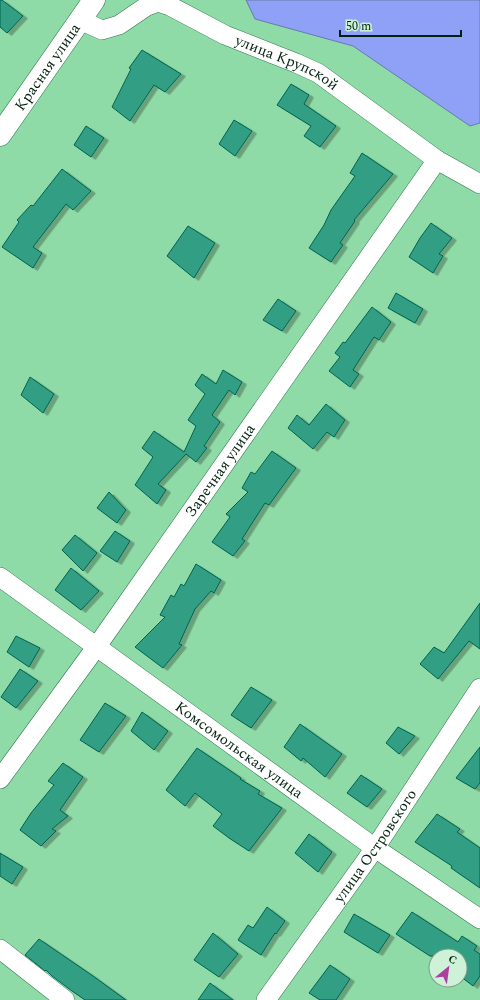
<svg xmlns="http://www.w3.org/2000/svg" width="480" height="1000" font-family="Spectral,serif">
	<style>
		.water { fill: #8fa1f6; stroke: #657bb0 }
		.building { fill: #319e84; stroke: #01624f; filter: url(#shadow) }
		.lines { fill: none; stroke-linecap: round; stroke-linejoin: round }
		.minor-casing { stroke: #2b7749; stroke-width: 20 }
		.major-casing { stroke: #2b7749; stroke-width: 23 }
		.minor { stroke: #fff; stroke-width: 19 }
		.major { stroke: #fff; stroke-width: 22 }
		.labels { text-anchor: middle; stroke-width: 3; stroke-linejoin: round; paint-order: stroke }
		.street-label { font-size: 15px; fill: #02210e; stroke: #cdf2d7 }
	</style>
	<defs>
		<filter id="shadow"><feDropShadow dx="4.5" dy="2.5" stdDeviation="0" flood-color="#0004"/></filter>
	</defs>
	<rect width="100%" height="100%" fill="#8fdba7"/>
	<polygon class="water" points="246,0 480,0 480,123 470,126 353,46 255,19"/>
	<g class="building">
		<polygon points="0,0 2,0 23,16 7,33 0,27"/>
		<polygon points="142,50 181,74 165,92 154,85 130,121 112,107 131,69 129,68"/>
		<polygon points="291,84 309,95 304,104 336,126 320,147 304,136 311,126 277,105"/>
		<polygon points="234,120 252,131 235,156 219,144"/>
		<polygon points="86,126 104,138 91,157 74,145"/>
		<polygon points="362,153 393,174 354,220 355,221 340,243 343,245 331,262 309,248 324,225 331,210 355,176 350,173"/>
		<polygon points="62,169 91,191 73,210 66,204 33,247 42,253 33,268 2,247 19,222 17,220 31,205 33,206"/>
		<polygon points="431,223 452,238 439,254 443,256 433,273 409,257 420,238"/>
		<polygon points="188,226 215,243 194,278 167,256"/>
		<polygon points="396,293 423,309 415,323 388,308"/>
		<polygon points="278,299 296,311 282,331 263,320"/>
		<polygon points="372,307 391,322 379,340 374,337 353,370 359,374 350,387 329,371 340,357 335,353 343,342 345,343"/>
		<polygon points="223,370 242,382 235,395 229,390 212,415 220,422 204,446 207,448 196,462 186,454 158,484 166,490 157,504 135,485 153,457 142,448 154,431 184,452 196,426 188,420 205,394 195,385 202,374 216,384"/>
		<polygon points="30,377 54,394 43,413 21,395"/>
		<polygon points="326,404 345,420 334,437 327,432 313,449 288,428 297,415 309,425"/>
		<polygon points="272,451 296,468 269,505 265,503 242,539 245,541 233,556 212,542 230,517 226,514 248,492 242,488 251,472 255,474"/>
		<polygon points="109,492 126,510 117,523 97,508"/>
		<polygon points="115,531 130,541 117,562 100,551"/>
		<polygon points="75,535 97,553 83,571 62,550"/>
		<polygon points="196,564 221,580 214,593 211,591 195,609 179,644 182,645 163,668 135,647 165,617 160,615 171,595 174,597 181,584 184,586"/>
		<polygon points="71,568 99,591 81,610 55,590"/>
		<polygon points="480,603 480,649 469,641 438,679 420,664 434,647 444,653"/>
		<polygon points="16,636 40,648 29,667 7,652"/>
		<polygon points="20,669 38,681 16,708 1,697"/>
		<polygon points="251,687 272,700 251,728 231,715"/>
		<polygon points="105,703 126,716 99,752 80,740"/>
		<polygon points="142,712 168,731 154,750 131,731"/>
		<polygon points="300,724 342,754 325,777 303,758 301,761 284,747"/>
		<polygon points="398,727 415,736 399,754 386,743"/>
		<polygon points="480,747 480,783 475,789 456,778"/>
		<polygon points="197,748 241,778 240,779 260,791 258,794 282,808 249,851 229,838 213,826 222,814 195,793 185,806 166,790"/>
		<polygon points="63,763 83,777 60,810 68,816 52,829 56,831 41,846 20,830 31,813 54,785 48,781"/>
		<polygon points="361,775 382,789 367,807 347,793"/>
		<polygon points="437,814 460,829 457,832 480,848 480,888 451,868 452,866 415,842"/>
		<polygon points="309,834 332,852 318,872 295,853"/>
		<polygon points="0,853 23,867 12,884 0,876"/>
		<polygon points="267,907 285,921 276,934 275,933 261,955 238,940 248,925 253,928"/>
		<polygon points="412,912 458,942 462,936 477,946 474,950 480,954 480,976 473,986 460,976 460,956 430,956 396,934"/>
		<polygon points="354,914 390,935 378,953 344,932"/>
		<polygon points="213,933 238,954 219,977 194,960"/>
		<polygon points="39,939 93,976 126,1000 85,1000 72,991 52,976 46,970 45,971 25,955"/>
		<polygon points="330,965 350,979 336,1000 320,1000 309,993"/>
		<polygon points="210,983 233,1000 198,1000"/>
	</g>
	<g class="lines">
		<g class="minor-casing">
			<g id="minor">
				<path id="s1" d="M80,20L102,30L119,25L147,6L158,2L170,6L225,35L296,63L318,73L437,160L480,184"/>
				<path id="s2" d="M0,577L375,848L480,919"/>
				<path id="s3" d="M0,779L97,646L437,160"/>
				<polyline points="0,949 65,1000"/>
				<path id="s4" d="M266,1000L375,848L480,688"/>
			</g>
		</g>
		<g class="major-casing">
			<g id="major">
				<path id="s5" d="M0,135L94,0"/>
			</g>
		</g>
		<use href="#minor" class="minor"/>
		<use href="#major" class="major"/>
	</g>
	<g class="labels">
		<g class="street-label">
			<text dy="5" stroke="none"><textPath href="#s1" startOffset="230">улица Крупской</textPath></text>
			<text dy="5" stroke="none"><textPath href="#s5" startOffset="83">Красная улица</textPath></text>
			<text dy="5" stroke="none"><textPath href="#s3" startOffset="379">Заречная улица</textPath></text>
			<text dy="5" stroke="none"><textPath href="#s2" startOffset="295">Комсомольская улица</textPath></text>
			<text dy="5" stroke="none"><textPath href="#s4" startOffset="189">улица Островского</textPath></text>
		</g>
	</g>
	<g transform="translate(448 968) rotate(29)"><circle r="19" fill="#cdf2d7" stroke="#7c9e87"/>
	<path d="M0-3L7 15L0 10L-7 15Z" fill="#ad3f9e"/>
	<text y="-6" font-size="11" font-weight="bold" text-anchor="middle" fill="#02210e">С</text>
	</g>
	<path d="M340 30v6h121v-6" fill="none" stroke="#02210e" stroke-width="2"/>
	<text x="346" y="30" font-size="12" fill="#02210e" stroke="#cdf2d7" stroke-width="3" paint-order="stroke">50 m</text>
</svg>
